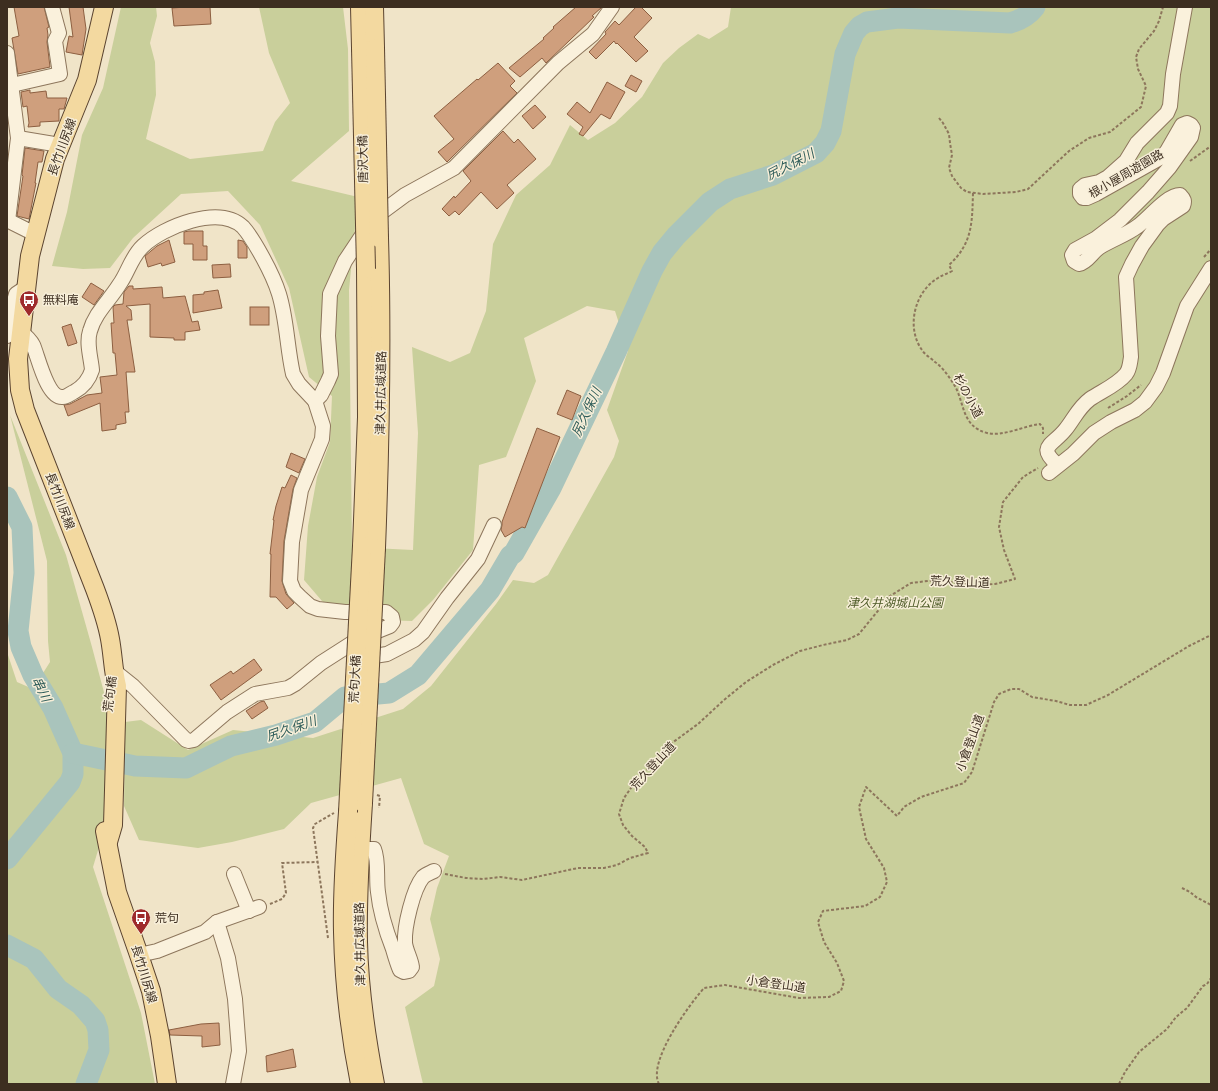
<svg xmlns="http://www.w3.org/2000/svg" width="1218" height="1091" font-family="'Zilla Slab','Noto Sans JP',serif">
	<style>
		.green { fill: #c9cf9b }
		.lines { fill: none; stroke-linecap: round; stroke-linejoin: round }
		.river { stroke: #a9c4bc; stroke-width: 21 }
		.building { fill: #cf9f7d; stroke: #8d5f41 }
		.minor-casing { stroke: #8d765c; stroke-width: 16 }
		.major-casing { stroke: #5b4430; stroke-width: 20 }
		.path { stroke: #8d765c; stroke-width: 2; stroke-dasharray: 3 2; stroke-linecap: butt }
		.minor { stroke: #faf1dc; stroke-width: 14 }
		.major { stroke: #f3d9a0; stroke-width: 18 }
		.major-bridge-casing { stroke: #5b4430; stroke-width: 20; stroke-linecap: butt }
		.major-bridge { stroke: #f3d9a0; stroke-width: 18 }
		.labels { text-anchor: middle; stroke-width: 3; stroke-linejoin: round; paint-order: stroke }
		.street-label { font-size: 12px; fill: #3d2e20; stroke: #f7eed8 }
		.poi-label { font-size: 12px; fill: #3d2e20; stroke: #f7eed8; text-anchor: start }
		.park-label { font-size: 12px; font-style: italic; fill: #4d5a26; stroke: #f7eed8 }
		.water-label { font-size: 13px; font-style: italic; fill: #2f5d5a; stroke: #f7eed8 }
	</style>
	<rect width="100%" height="100%" fill="#f0e4c8"/>
	<g class="green">
		<polygon points="121,7 156,7 157,16 150,43 155,62 156,95 146,139 190,159 263,151 275,122 290,103 269,53 259,7 343,7 348,49 349,131 291,181 358,197 349,290 352,547 413,550 418,433 412,347 450,362 470,353 486,311 493,244 516,195 550,165 570,125 588,140 615,123 642,97 663,63 679,48 698,34 709,39 728,27 731,7 1211,7 1211,1084 423,1084 405,1007 434,986 440,959 430,919 437,888 449,856 424,844 401,778 311,803 284,829 232,842 198,848 139,840 124,806 125,722 141,720 188,750 233,730 313,738 403,709 431,686 496,604 513,580 534,583 548,575 614,457 619,441 607,410 628,351 615,311 587,306 524,338 536,381 506,457 479,465 473,550 433,600 412,621 348,619 322,601 304,580 308,526 317,477 330,442 332,396 309,377 289,288 260,225 228,191 181,194 133,238 110,268 83,269 52,266 67,212 82,135 103,88"/>
		<polygon points="10,415 66,555 92,647 111,719 111,807 93,867 141,1013 155,1084 7,1084 7,652 17,682 33,689 50,662 48,641 47,561"/>
	</g>
	<g class="lines">
		<g class="river">
			<polyline points="7,497 22,527 24,573 18,631 21,647 33,675 53,708 73,753 73,774 70,782 7,859"/>
			<path d="M73,753L135,766L186,768L231,746L276,735L315,722L345,697L389,693L418,675L490,590L510,556L514,553L551,488L616,352L652,271L662,253L676,236L710,202L730,189L773,175L816,153L825,143L831,131L845,54L854,33L860,26L867,22L898,18L1010,23C1021,20 1028,16 1035,7"/>
			<polyline points="7,945 34,959 58,989 81,1005 95,1021 98,1030 99,1050 86,1084"/>
		</g>
	</g>
	<g class="building">
		<polygon points="14,7 44,7 49,27 47,28 48,35 47,42 50,67 18,74 12,38 19,36"/>
		<polygon points="69,7 83,7 86,29 82,55 66,52 69,36 73,37"/>
		<polygon points="186,7 210,7 211,24 174,26 172,8"/>
		<polygon points="576,7 602,7 592,16 594,17 546,63 542,58 520,77 509,68 544,39 543,38 554,28 553,27"/>
		<polygon points="636,7 641,7 652,18 634,37 648,51 636,62 617,43 616,44 614,41 596,59 589,52 606,34 605,32 615,21 619,25"/>
		<polygon points="498,63 515,81 510,86 517,93 447,162 438,152 454,139 434,116 477,79 478,80"/>
		<polygon points="631,75 642,81 636,92 625,86"/>
		<polygon points="607,82 625,92 610,119 601,114 583,136 579,134 583,127 567,114 577,102 590,113"/>
		<polygon points="30,90 30,93 46,91 47,98 67,98 64,109 59,109 59,121 40,122 40,126 28,127 29,123 27,106 23,107 21,92"/>
		<polygon points="535,105 546,117 533,129 522,116"/>
		<polygon points="503,131 514,143 518,139 536,159 507,185 514,193 497,209 481,192 459,215 455,211 449,216 442,209 454,196 455,198 471,181 463,171"/>
		<polygon points="25,148 44,151 42,162 38,162 35,183 36,183 29,219 17,216 23,176 22,175"/>
		<polygon points="189,231 203,231 203,246 207,246 207,260 193,260 193,244 184,244 184,232"/>
		<polygon points="169,240 175,262 162,266 161,263 148,267 145,256 157,246"/>
		<polygon points="238,240 243,241 247,247 247,258 238,258"/>
		<polygon points="230,264 231,277 213,278 212,265"/>
		<polygon points="91,283 104,291 94,305 82,297"/>
		<polygon points="129,286 133,286 133,289 162,287 163,298 185,296 192,322 198,321 200,330 185,332 185,340 174,340 174,338 150,337 150,304 126,306 131,310 132,320 127,320 135,372 126,372 129,412 125,412 126,423 116,425 116,429 102,431 100,403 68,416 64,405 70,404 87,395 102,393 100,377 117,375 115,353 113,353 111,323 114,323 113,307 115,305 123,304 124,292"/>
		<polygon points="218,290 222,308 193,313 193,295 204,294 204,292"/>
		<rect x="250" y="307" width="19" height="18"/>
		<polygon points="71,324 77,343 68,346 62,327"/>
		<polygon points="567,390 581,396 572,420 557,414"/>
		<polygon points="537,428 560,437 525,528 522,527 505,537 501,530 502,525 502,522"/>
		<polygon points="291,453 305,459 299,473 286,467"/>
		<polygon points="291,475 297,478 293,489 284,541 282,581 286,594 294,603 287,609 276,597 270,597 271,554 270,554 274,520 273,520 276,506 282,487 285,488"/>
		<polygon points="254,659 262,670 221,700 210,685 231,671 233,674"/>
		<polygon points="264,701 268,708 252,719 246,711 260,702"/>
		<polygon points="219,1023 220,1045 202,1047 202,1036 170,1035 169,1030 201,1024"/>
		<polygon points="293,1049 296,1067 267,1072 266,1056"/>
	</g>
	<g class="lines">
		<g class="minor-casing">
			<g id="minor">
				<polyline points="7,53 18,138 8,221"/>
				<polyline points="12,85 60,74 55,41 59,33 52,7"/>
				<polyline points="18,138 60,145"/>
				<polyline points="7,220 35,234"/>
				<path d="M20,331C25,335 30,339 33,345C38,356 47,399 63,397C67,397 71,393 74,392C83,387 89,380 92,370C91,358 86,343 90,331C95,313 109,301 119,285C128,273 131,257 143,246C163,227 219,204 243,227C251,236 257,247 263,258C269,269 275,281 279,294C287,320 287,348 293,374L299,384L315,401L321,395L328,381L331,374L328,336L330,294L345,261L371,222L382,212L405,195L454,168L558,63L593,34L612,7"/>
				<polyline points="7,336 11,312 16,294 25,288"/>
				<path d="M1058,465C1036,447 1053,445 1065,430C1074,419 1078,408 1090,399C1102,391 1117,385 1126,374C1130,369 1130,362 1131,357L1126,277L1132,264L1142,246L1158,224L1163,219L1183,206C1185,201 1184,199 1180,195C1167,195 1149,218 1138,226C1126,235 1113,239 1100,247C1092,252 1088,262 1079,264L1074,261L1072,255L1075,250L1095,239L1120,220L1148,192L1169,168L1191,137L1193,128L1191,125L1187,123L1182,125L1167,151L1162,157L1096,194L1087,198H1083L1080,194V189L1085,185L1099,182L1108,177L1126,161L1137,143L1167,113L1170,106L1173,74L1185,7"/>
				<polyline points="1049,473 1073,454 1094,433 1111,422 1135,410 1145,402 1156,387 1163,373 1187,306 1211,268"/>
				<polyline points="361,655 374,656 387,654 414,640 423,632 447,598 478,559 494,525"/>
				<polyline points="113,670 133,686 186,740 189,741 194,740 227,712 255,694 288,688 295,684 321,663 360,638 390,626 393,622 392,617 386,612 345,612 318,609 310,606 300,597 294,591 290,581 292,542 301,490 322,439 323,426 315,401"/>
				<path d="M360,849H374C379,861 376,879 378,892C380,912 386,931 393,949C395,956 397,963 400,970L404,972L409,971L412,967C411,959 406,951 405,943C404,927 413,889 423,877C426,874 430,873 434,871"/>
				<polyline points="234,874 249,911"/>
				<polyline points="217,922 228,958 235,999 239,1051 233,1084"/>
				<polyline points="139,955 157,951 205,932 217,922 259,907"/>
			</g>
		</g>
		<g class="major-casing">
			<g id="major">
				<path d="M104,7L87,80L55,159L30,256L18,359L20,390L25,410L95,589C101,605 107,622 110,639C113,655 113,670 117,686L113,825L108,842"/>
				<polyline points="360,7 361,48"/>
				<polyline points="374,7 375,48"/>
				<polyline points="362,546 367,417 366,269"/>
				<path d="M376,548C380,445 382,341 379,238"/>
				<path d="M363,803C360,849 357,896 358,942C359,990 366,1037 375,1084"/>
				<path d="M348,812C345,852 342,892 343,932C344,983 350,1034 360,1084"/>
				<polyline points="105,831 117,892 139,955 151,991 160,1036 167,1084"/>
			</g>
		</g>
		<g class="path">
			<polyline points="939,118 943,123 949,134 950,143 952,155 949,168 952,176 961,188 967,192 983,194 1016,192 1028,189 1069,151 1089,138 1110,132 1141,107 1146,86 1138,69 1136,57 1139,49 1154,31 1159,21 1163,7"/>
			<polyline points="1190,161 1211,146"/>
			<path d="M973,193C972,222 973,243 949,265L952,271C947,274 942,275 938,278C914,292 906,328 922,350C925,355 931,358 935,362C942,367 948,375 953,383C965,400 960,426 987,433C1002,437 1024,426 1040,424L1043,428V434"/>
			<polyline points="1204,257 1211,249"/>
			<polyline points="1108,408 1127,396 1141,385"/>
			<polyline points="377,795 380,796 379,808"/>
			<polyline points="445,874 466,878 483,879 500,877 522,880 578,868 604,868 617,865 630,858 648,853 645,847 632,836 623,825 619,814 624,798 633,785 672,743 698,724 724,700 746,682 773,665 800,651 823,645 847,640 859,634 890,596 911,583 935,580 974,585 995,584 1015,579 1004,550 999,527 1003,502 1023,477 1038,468"/>
			<polyline points="1182,888 1190,892 1196,897 1211,905"/>
			<polyline points="270,904 282,899 286,893 282,863 317,862"/>
			<polyline points="328,938 313,828 315,824 334,813"/>
			<path d="M659,1084C647,1062 689,1005 704,988L725,985L799,998L829,997L841,991L844,981L837,963L824,942L818,922L823,911L865,906L880,897L887,882L884,868L866,839L859,807L866,787L897,816L904,807L921,797L964,783L972,772L994,702L999,694L1011,689H1019L1032,697L1056,701L1070,705H1086L1108,695L1189,646L1211,635"/>
			<polyline points="1119,1084 1125,1072 1139,1052 1167,1029 1176,1017 1187,1008 1203,986 1207,984 1211,978"/>
		</g>
		<use href="#minor" class="minor"/>
		<use href="#major" class="major"/>
		<g class="major-bridge-casing">
			<g id="major-bridge">
				<polyline points="361,48 366,269"/>
				<polyline points="375,48 379,238"/>
				<polyline points="363,803 376,548"/>
				<polyline points="348,812 362,546"/>
			</g>
		</g>
		<use href="#major-bridge" class="major-bridge"/>
	</g>
	<defs>
		<g id="bus-pin" transform="scale(1)"><path d="M0 17L-7.5 6A9.5 9.5 0 1 1 7.5 6Z" fill="#9e2a2b" stroke="#f7eed8"/><path d="M-5-6H5V4H4V6H2V4H-2V6H-4V4H-5ZM-3.5-4V0h7V-4ZM-3.5 1.2v1.5H-2V1.2ZM2 1.2v1.5H3.5V1.2Z" fill="#fff"/></g>
	</defs>
	<g fill-rule="evenodd">
		<use href="#bus-pin" x="29" y="300"/>
		<use href="#bus-pin" x="141" y="918"/>
	</g>
	<g class="labels">
		<g class="street-label">
			<text transform="translate(62 147) rotate(-70)" y="4">長竹川尻線</text>
			<text transform="translate(363 159) rotate(-91)" y="4">唐沢大橋</text>
			<text transform="translate(1126 174) rotate(-30)" y="4">根小屋周遊園路</text>
			<text transform="translate(381 393) rotate(-89)" y="4">津久井広域道路</text>
			<text transform="translate(968 396) rotate(62)" y="4">杉の小道</text>
			<text transform="translate(60 501) rotate(69)" y="4">長竹川尻線</text>
			<text transform="translate(960 582) rotate(2)" y="4">荒久登山道</text>
			<text transform="translate(355 679) rotate(-87)" y="4">荒句大橋</text>
			<text transform="translate(110 694) rotate(-83)" y="4">荒句橋</text>
			<text transform="translate(970 743) rotate(-70)" y="4">小倉登山道</text>
			<text transform="translate(653 766) rotate(-47)" y="4">荒久登山道</text>
			<text transform="translate(360 944) rotate(-91)" y="4">津久井広域道路</text>
			<text transform="translate(144 974) rotate(73)" y="4">長竹川尻線</text>
			<text transform="translate(776 984) rotate(8)" y="4">小倉登山道</text>
		</g>
		<g class="poi-label">
			<text x="43" y="304">無料庵</text>
			<text x="155" y="922">荒句</text>
		</g>
		<g class="park-label">
			<text x="895" y="607">津久井湖城山公園</text>
		</g>
		<g class="water-label">
			<text transform="translate(790 164) rotate(-27)" y="5">尻久保川</text>
			<text transform="translate(586 412) rotate(-65)" y="5">尻久保川</text>
			<text transform="translate(42 689) rotate(64)" y="5">串川</text>
			<text transform="translate(291 728) rotate(-19)" y="5">尻久保川</text>
		</g>
	</g>
	<rect width="1218" height="1091" fill="none" stroke="#3d2e20" stroke-width="16"/>
</svg>
